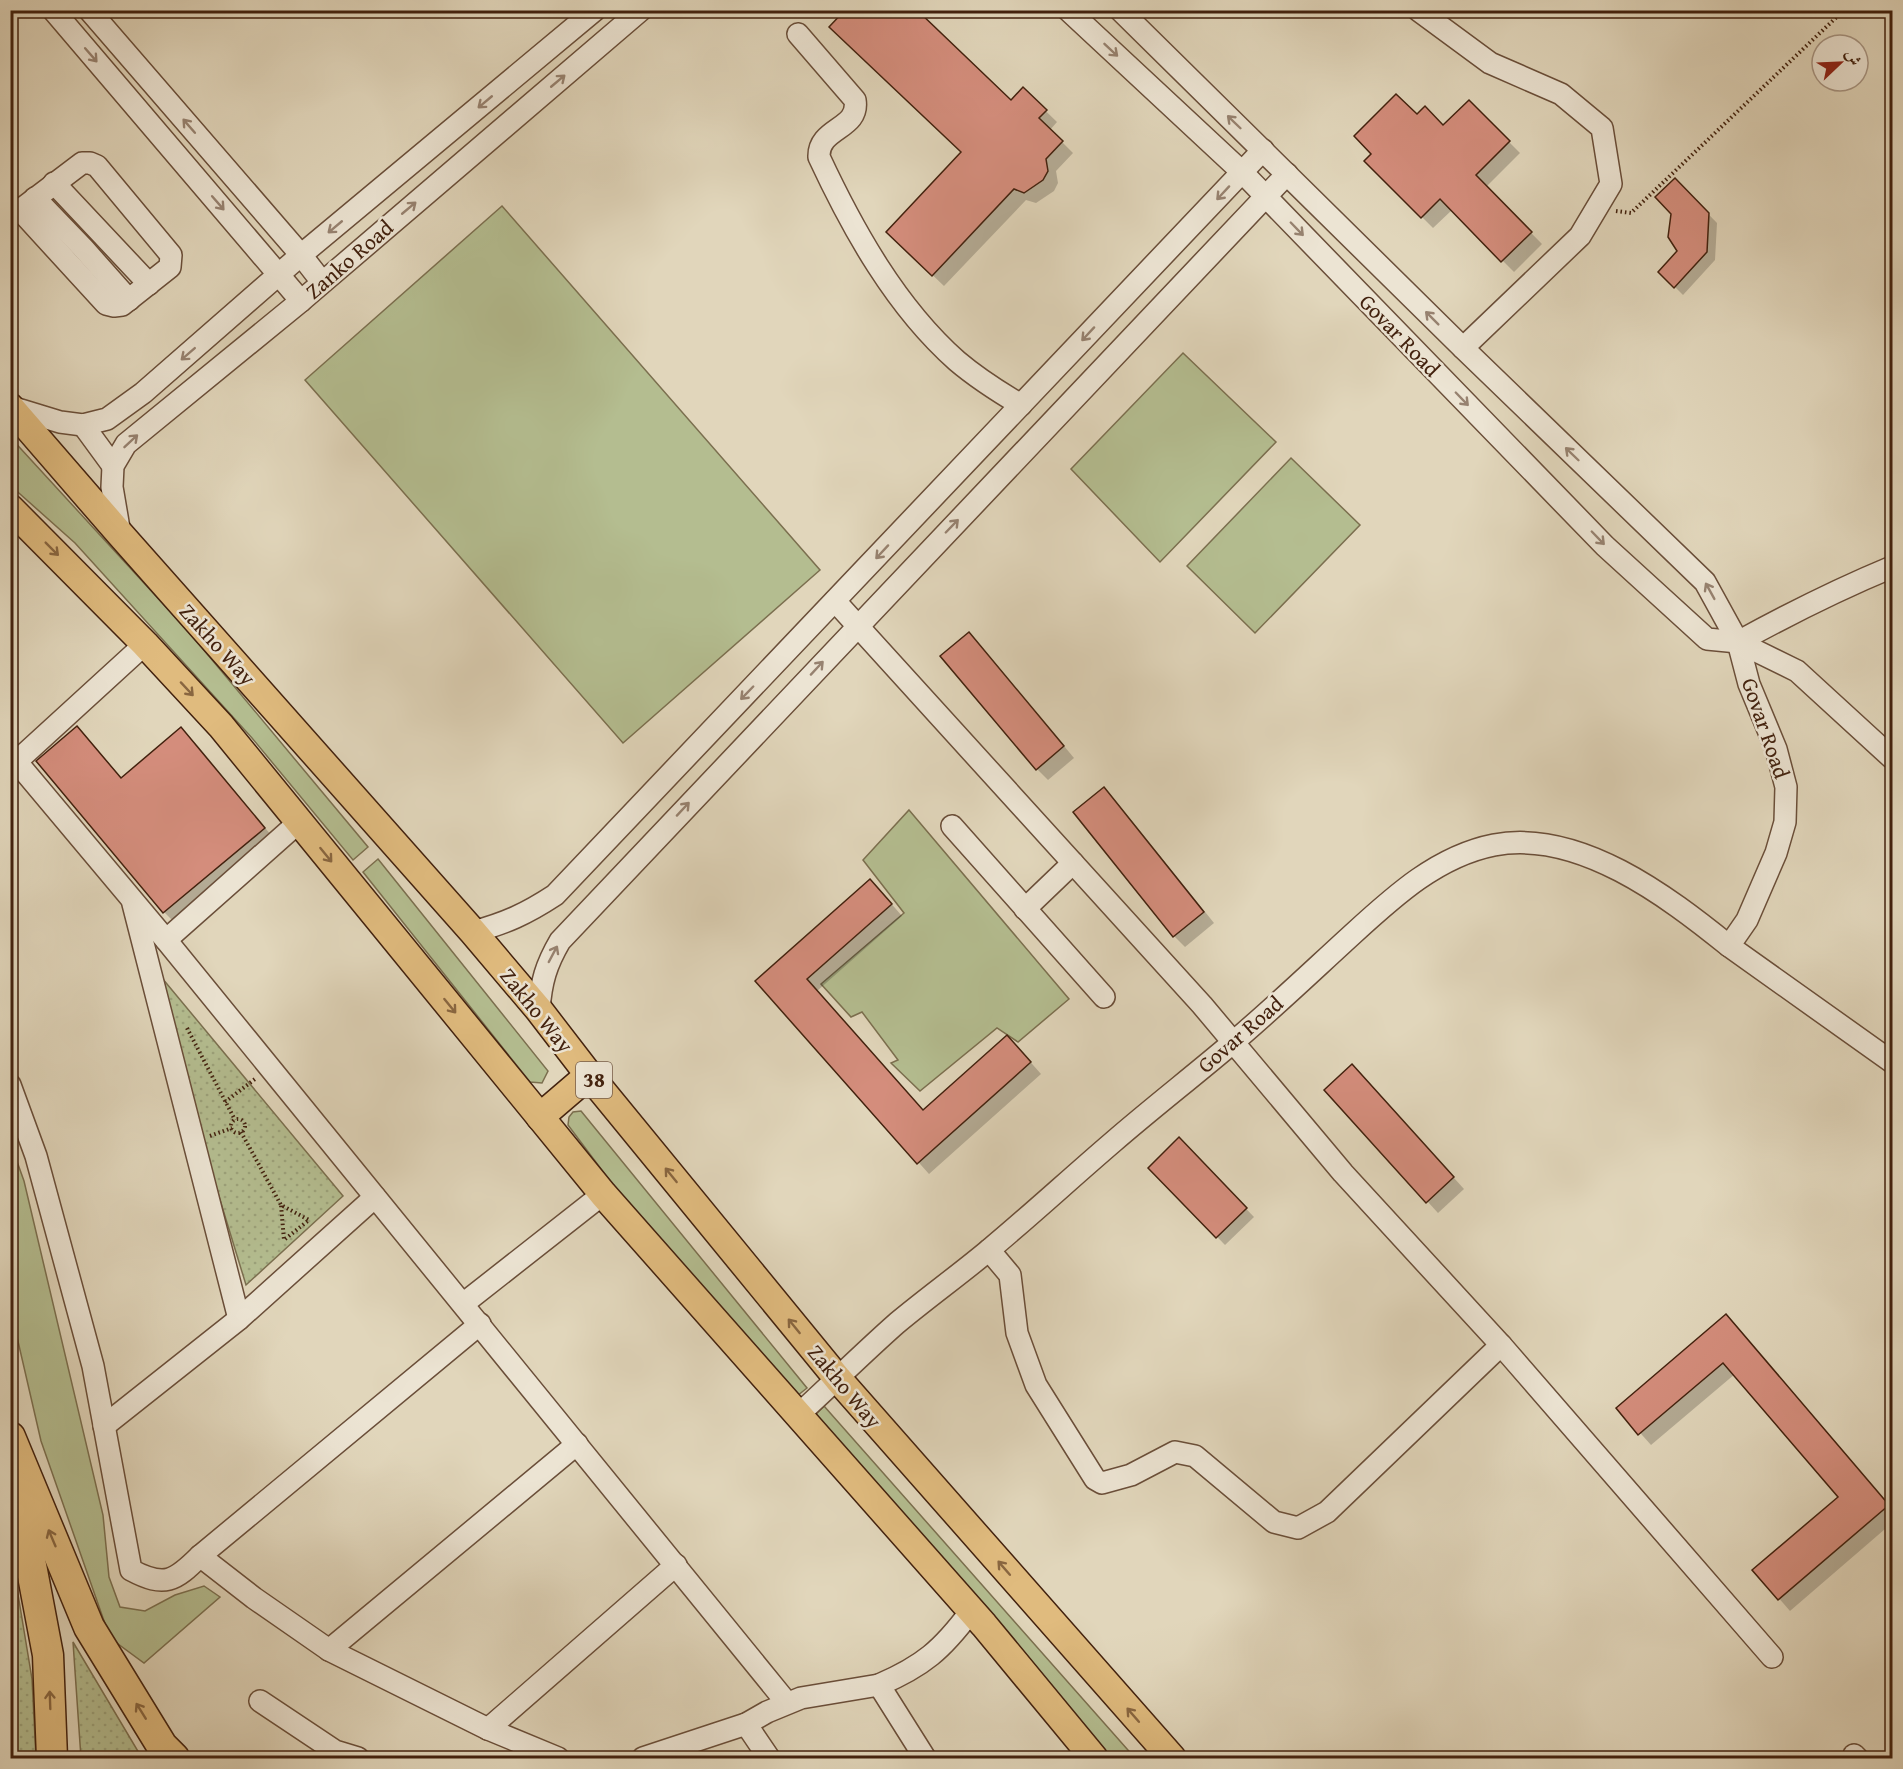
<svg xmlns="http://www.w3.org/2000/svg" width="1903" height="1769" font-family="'Gentium Book Plus',Amiri,serif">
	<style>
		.park { fill: url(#park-dots); stroke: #7b6f4f; stroke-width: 1.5 }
		.garden { fill: #b4bd90; stroke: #7b6f4f; stroke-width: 1.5 }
		.shadow { fill: #0003 }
		.building { fill: #d48d7c; stroke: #42210e; stroke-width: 1.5 }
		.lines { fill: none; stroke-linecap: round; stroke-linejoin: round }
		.minor-casing { stroke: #6a4e39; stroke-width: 24 }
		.major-casing { stroke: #42210e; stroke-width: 30 }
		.highway-casing { stroke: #42210e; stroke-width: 33 }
		.path { stroke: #42210e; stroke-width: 4; stroke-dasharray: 1.5 3; stroke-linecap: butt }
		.minor { stroke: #ece4d3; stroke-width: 21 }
		.major { stroke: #e0bb7e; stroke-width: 27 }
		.highway { stroke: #e0bb7e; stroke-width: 30 }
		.oneway { stroke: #978270 }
		.oneway2 { stroke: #896640 }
		.labels { text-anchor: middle; stroke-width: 5; stroke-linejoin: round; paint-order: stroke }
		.shield { fill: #ece4d3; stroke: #755c49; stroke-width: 1.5 }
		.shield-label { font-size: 21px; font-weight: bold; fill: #42210e }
		.street-label { font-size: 22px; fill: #42210e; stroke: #ece4d3 }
	</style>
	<defs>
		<pattern id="park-dots" width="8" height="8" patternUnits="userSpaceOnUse" patternTransform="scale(1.5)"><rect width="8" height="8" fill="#b4bd90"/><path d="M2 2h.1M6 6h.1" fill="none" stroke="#9ca27b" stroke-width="1.8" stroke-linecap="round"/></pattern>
	</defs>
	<rect width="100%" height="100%" fill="#e1d6bb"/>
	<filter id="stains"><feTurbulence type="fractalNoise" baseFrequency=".00333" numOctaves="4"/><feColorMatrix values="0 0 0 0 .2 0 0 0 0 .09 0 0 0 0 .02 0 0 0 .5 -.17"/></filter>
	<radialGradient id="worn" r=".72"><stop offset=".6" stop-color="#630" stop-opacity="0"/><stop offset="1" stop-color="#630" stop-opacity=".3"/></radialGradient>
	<g class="park">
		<polygon points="162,978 343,1196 246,1285 153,980"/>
		<polygon points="10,1546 32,1679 36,1758 11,1758"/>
		<polygon points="73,1642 142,1758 81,1758"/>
	</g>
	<g class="garden">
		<polygon points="502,206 820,570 623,743 305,380"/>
		<polygon points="1183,353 1276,442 1160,562 1071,469"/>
		<polygon points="10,437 188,631 368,847 353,860 252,738 75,543 11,486"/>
		<polygon points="1291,458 1360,525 1255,633 1187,566"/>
		<polygon points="909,810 1069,999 1018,1042 997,1028 920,1091 891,1063 898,1060 862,1012 851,1017 821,984 904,913 863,860"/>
		<polygon points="378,859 548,1071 542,1083 530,1082 363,872"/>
		<polygon points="581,1111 807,1388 792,1400 655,1241 568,1125 569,1117 573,1112"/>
		<polygon points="10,1142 24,1181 103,1515 109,1577 120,1607 145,1611 175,1595 204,1586 220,1597 144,1663 110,1638 41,1441 11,1311"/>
		<polygon points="824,1406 1135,1758 1107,1758 1040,1677 808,1422"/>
	</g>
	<g class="shadow">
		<polygon points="1023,89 1057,122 1050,130 1073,153 1056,171 1058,183 1054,191 1036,203 1026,200 944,286 899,243"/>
		<polygon points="1469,102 1520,153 1486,187 1542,244 1514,272 1452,210 1433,228 1366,161 1417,116 1443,127"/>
		<polygon points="1675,180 1717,223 1715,260 1683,295 1660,272 1679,251"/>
		<polygon points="980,645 1074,758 1048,780 1037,769"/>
		<polygon points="77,728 122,778 181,729 198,746 280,846 181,929 164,912 38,761"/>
		<polygon points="1104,789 1115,800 1214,923 1185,947 1174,936"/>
		<polygon points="881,892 902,916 817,991 924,1111 1018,1048 1041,1074 929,1174 757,981"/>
		<polygon points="1363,1078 1464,1189 1438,1213 1326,1090"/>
		<polygon points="1179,1139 1254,1217 1225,1245 1150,1168"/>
		<polygon points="1726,1316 1892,1509 1892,1523 1790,1611 1754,1570 1840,1497 1735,1374 1651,1445 1618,1408"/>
	</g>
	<g class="building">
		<polygon points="845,10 917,10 1011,100 1023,87 1047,110 1039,118 1063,141 1046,159 1048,171 1043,180 1024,193 1014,189 932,276 886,232 961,152 829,27"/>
		<polygon points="1396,94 1417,114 1425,106 1443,125 1469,100 1510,141 1476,175 1532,232 1501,262 1440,199 1421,218 1364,161 1371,154 1354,136"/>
		<polygon points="1675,178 1709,213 1707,252 1674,288 1658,272 1677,251 1668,237 1671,214 1655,197"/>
		<polygon points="969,632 1064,746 1036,770 940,656"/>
		<polygon points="77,726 121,778 181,727 265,828 163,913 36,761"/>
		<polygon points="1104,787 1204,912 1173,937 1073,812"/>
		<polygon points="870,879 892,904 807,979 923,1110 1007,1035 1031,1062 917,1164 755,981"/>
		<polygon points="1352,1064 1454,1177 1426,1203 1324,1090"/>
		<polygon points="1179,1137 1247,1208 1216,1238 1148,1168"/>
		<polygon points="1726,1314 1889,1505 1778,1600 1752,1570 1838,1497 1723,1363 1638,1435 1616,1408"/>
	</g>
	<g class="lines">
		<g class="minor-casing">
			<g id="minor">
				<polyline points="53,10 301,301"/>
				<polyline points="89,10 301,255 322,282"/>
				<polyline points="1068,10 1242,172 1605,546 1707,639 1738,642 1797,671 1892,758"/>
				<polyline points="1120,10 1463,348 1705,582 1738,642 1749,684 1776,749 1786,787 1785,822 1776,853 1747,920 1729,946 1892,1062"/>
				<polyline points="1418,10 1490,63 1561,94 1602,128 1611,184 1580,236 1463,348"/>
				<path d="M798,34L855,100C860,130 818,127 819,157C853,230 896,307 957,361C977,378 999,392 1021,405"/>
				<polygon points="82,163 90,163 97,166 171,255 170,267 122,305 114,306 106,304 20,210"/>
				<polyline points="54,183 149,284"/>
				<polyline points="35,198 83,248 129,300"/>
				<polyline points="11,407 60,422 83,425 107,419 143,393 301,255 595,10"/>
				<polyline points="83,425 113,466"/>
				<polyline points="120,534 112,487 113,466 126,444 301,301 641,10"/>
				<polyline points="835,601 1202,1005 1343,1173 1501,1345 1772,1657"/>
				<path d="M1738,642C1789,614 1839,589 1892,567"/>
				<polyline points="10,754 166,940 787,1703"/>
				<polyline points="10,764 17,761 145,644"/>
				<polyline points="952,826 1104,997"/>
				<polyline points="133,904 239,1319"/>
				<polyline points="1025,909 1073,863"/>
				<path d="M473,932C506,923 526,914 555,895L1263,150"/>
				<polyline points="166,940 299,822"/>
				<path d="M539,1010C541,982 546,965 560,941L1287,174"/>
				<path d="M10,1085L36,1156L93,1366L131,1570C165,1588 175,1581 200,1556L480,1324"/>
				<polyline points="989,1250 1010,1275 1017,1333 1036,1385 1095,1479 1102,1483 1131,1475 1175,1452 1195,1456 1274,1522 1298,1528 1327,1512 1501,1345"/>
				<polyline points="463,1304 603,1194"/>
				<path d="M798,1415C831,1385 863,1353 897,1323C927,1298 959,1275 989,1250C1031,1215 1071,1178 1113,1142C1151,1109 1191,1078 1230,1045C1269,1012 1306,977 1343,943C1387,903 1433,857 1494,845C1579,829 1667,896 1729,946"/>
				<polyline points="104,1426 239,1319 375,1197"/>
				<polyline points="200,1556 254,1598 329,1650 488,1729 558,1758"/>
				<polyline points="329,1650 577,1444"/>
				<path d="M879,1685C923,1666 942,1650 971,1611"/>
				<polyline points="260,1701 335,1751 358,1758"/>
				<polyline points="746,1724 769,1758"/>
				<polyline points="488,1729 676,1565"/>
				<polyline points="1854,1755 1857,1758"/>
				<polyline points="643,1758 746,1724 767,1712 801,1698 879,1685 925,1758"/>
			</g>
		</g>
		<g class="major-casing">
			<g id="major">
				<polyline points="10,407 120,534 473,932 539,1010 589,1075 838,1379 1172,1758"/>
				<polyline points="10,508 145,644 221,726 603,1194 984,1625 1094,1758"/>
				<polyline points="540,1117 589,1075"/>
			</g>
		</g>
		<g class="highway-casing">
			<g id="highway">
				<polyline points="10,1437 89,1627 162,1746 174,1758"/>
				<polyline points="16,1486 48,1655 52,1758"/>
			</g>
		</g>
		<g class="path">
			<polyline points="1616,211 1631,213 1844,10"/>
			<polyline points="187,1028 235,1120"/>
			<polyline points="225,1102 255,1079"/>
			<circle cx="238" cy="1126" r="7"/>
			<polyline points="241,1132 281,1205 309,1220 284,1240 281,1205"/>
			<polyline points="210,1136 232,1128"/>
		</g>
		<use href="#minor" class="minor"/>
		<use href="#major" class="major"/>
		<use href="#highway" class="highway"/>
	</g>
	<defs><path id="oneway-shaft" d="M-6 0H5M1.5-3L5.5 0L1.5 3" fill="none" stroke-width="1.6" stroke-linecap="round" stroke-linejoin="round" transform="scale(1.5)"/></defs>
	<g class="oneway">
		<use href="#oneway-shaft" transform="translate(1111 50) rotate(43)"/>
		<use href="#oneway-shaft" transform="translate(91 55) rotate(49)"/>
		<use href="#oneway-shaft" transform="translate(558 81) rotate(-40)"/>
		<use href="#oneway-shaft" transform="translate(485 102) rotate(140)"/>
		<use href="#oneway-shaft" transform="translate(1234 122) rotate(-136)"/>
		<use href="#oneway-shaft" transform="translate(189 126) rotate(-131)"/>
		<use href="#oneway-shaft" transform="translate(1223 193) rotate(133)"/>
		<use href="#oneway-shaft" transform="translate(218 203) rotate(49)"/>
		<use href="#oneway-shaft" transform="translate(409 208) rotate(-40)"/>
		<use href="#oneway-shaft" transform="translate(335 227) rotate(140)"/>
		<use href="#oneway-shaft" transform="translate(1297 229) rotate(46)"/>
		<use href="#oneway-shaft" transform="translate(1432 318) rotate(-135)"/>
		<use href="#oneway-shaft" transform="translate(1088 334) rotate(133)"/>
		<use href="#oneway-shaft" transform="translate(188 354) rotate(139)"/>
		<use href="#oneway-shaft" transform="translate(1462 399) rotate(46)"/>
		<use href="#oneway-shaft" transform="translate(131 441) rotate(-43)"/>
		<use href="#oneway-shaft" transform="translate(1572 454) rotate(-136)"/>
		<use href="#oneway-shaft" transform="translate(952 526) rotate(-46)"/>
		<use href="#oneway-shaft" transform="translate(1598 538) rotate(46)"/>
		<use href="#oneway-shaft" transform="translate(882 552) rotate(133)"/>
		<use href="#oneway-shaft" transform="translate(1710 591) rotate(-119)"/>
		<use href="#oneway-shaft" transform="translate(817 668) rotate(-47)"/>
		<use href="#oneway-shaft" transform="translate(747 693) rotate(134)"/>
		<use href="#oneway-shaft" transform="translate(683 809) rotate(-47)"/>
		<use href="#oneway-shaft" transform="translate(553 954) rotate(-62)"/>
	</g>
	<g class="oneway2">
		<use href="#oneway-shaft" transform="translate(52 549) rotate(45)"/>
		<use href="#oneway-shaft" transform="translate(187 689) rotate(47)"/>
		<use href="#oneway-shaft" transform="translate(326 855) rotate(51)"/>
		<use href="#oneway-shaft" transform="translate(450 1006) rotate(51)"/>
		<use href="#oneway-shaft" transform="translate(671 1175) rotate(-129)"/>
		<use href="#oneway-shaft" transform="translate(794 1326) rotate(-129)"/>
		<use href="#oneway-shaft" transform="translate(52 1538) rotate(-113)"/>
		<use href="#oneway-shaft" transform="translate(1004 1568) rotate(-131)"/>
		<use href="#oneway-shaft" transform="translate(50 1700) rotate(-92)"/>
		<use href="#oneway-shaft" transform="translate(141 1711) rotate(-122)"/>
		<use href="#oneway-shaft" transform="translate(1133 1715) rotate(-131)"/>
	</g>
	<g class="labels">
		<rect class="shield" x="576" y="1062" width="36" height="36" rx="4.5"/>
		<g class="shield-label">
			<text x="594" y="1087">38</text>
		</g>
		<g class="street-label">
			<text transform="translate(349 259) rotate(-41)" y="8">Zanko Road</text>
			<text transform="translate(1400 335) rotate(46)" y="8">Govar Road</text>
			<text transform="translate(218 644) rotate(48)" y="8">Zakho Way</text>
			<text transform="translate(1766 728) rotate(71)" y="8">Govar Road</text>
			<text transform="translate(537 1010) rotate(51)" y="8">Zakho Way</text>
			<text transform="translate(1240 1034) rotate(-41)" y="8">Govar Road</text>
			<text transform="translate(845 1386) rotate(50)" y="8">Zakho Way</text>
		</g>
	</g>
	<rect width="1903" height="1769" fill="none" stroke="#e1d6bb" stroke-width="36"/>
	<rect x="12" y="12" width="1879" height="1745" fill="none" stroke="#42210e" stroke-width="3"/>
	<rect x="18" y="18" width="1867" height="1733" fill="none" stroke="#42210e" stroke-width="1.5"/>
	<g transform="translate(1840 63) rotate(67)"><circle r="28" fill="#ece4d3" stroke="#a89684" stroke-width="1.5"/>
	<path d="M0-4.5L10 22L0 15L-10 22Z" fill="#8f2418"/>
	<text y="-9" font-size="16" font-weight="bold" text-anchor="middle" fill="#42210e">ش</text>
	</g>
	<rect width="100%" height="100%" filter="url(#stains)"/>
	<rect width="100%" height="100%" fill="url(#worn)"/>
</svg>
